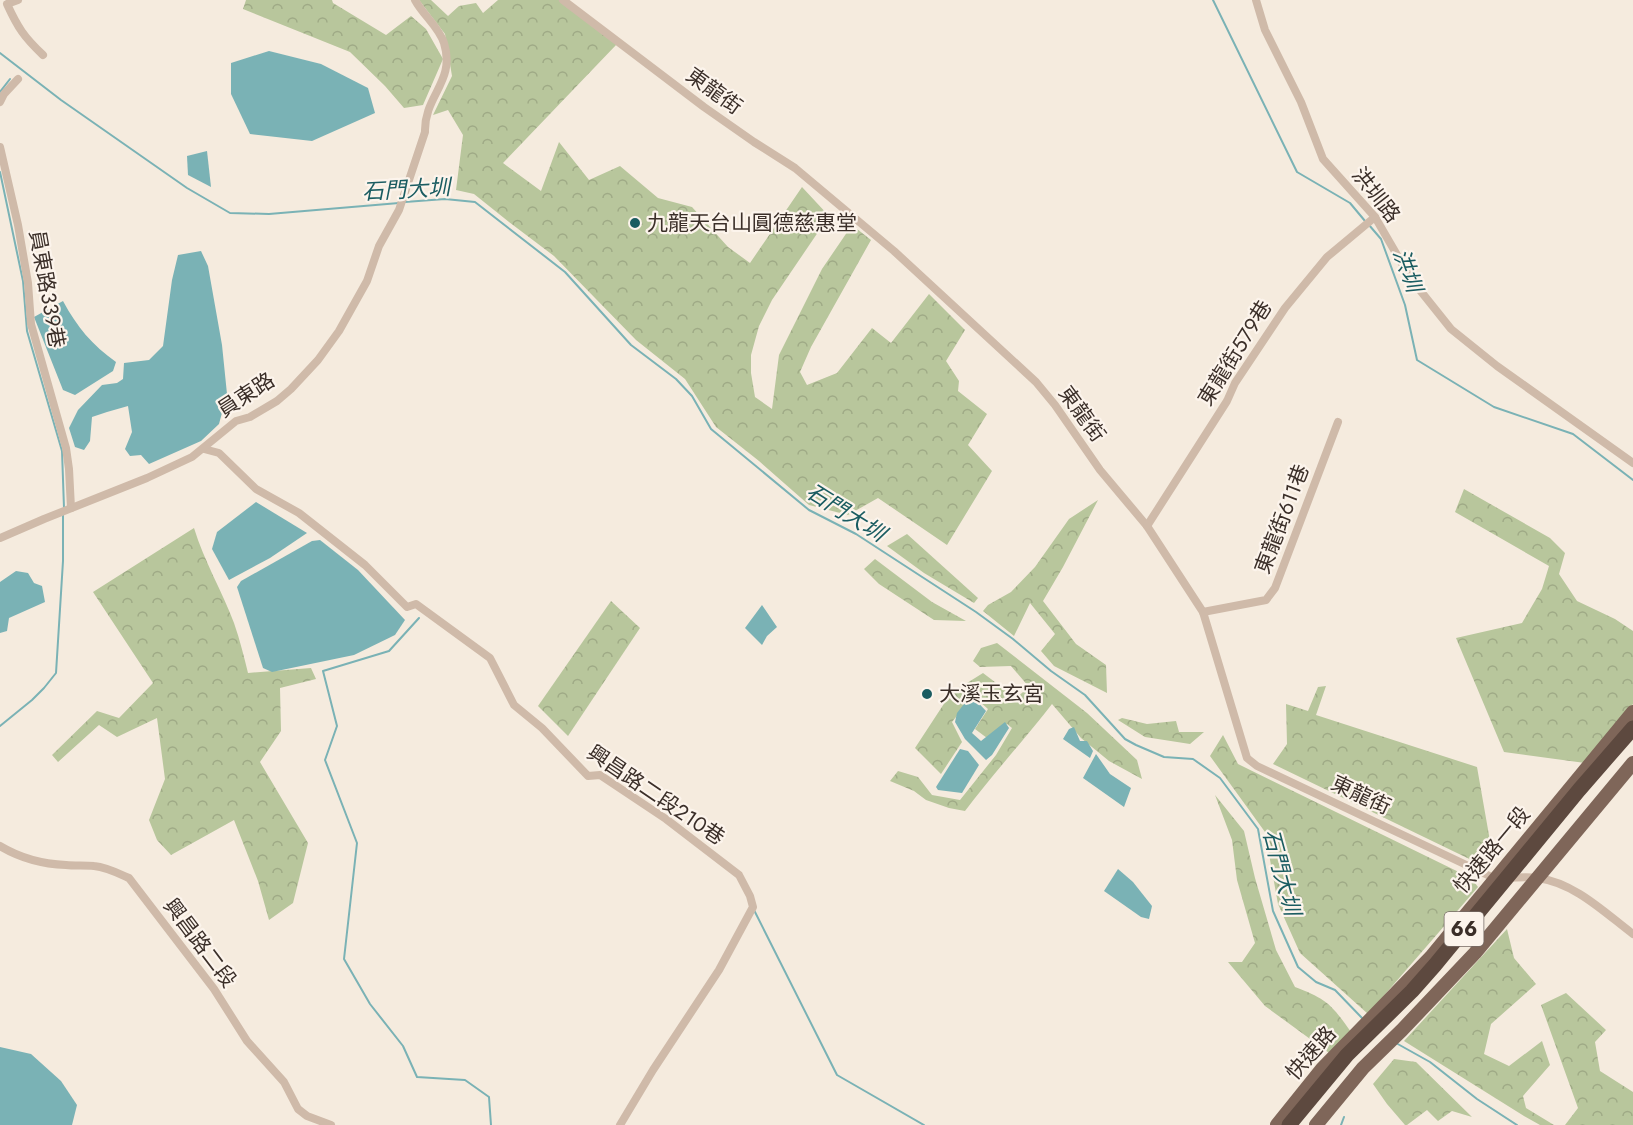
<svg xmlns="http://www.w3.org/2000/svg" width="1633" height="1125" font-family="Jost,'Noto Sans TC',sans-serif">
	<style>
		.forest { fill: url(#forest-crowns) }
		.water { fill: #7ab2b5 }
		.lines { fill: none; stroke-linecap: round; stroke-linejoin: round }
		.stream { stroke: #7ab2b5; stroke-width: 2 }
		.street { stroke: #cfbaa9; stroke-width: 8 }
		.primary { stroke: #7f6659; stroke-width: 14 }
		.highway-bridge { stroke: #5d493f; stroke-width: 15 }
		.poi-dot { fill: #1a5c61; stroke: #fcf4ec; stroke-width: 2 }
		.labels { text-anchor: middle; stroke-width: 4.5; stroke-linejoin: round; paint-order: stroke }
		.shield { fill: #fcf4ec; stroke: #756a64; stroke-width: 1.5 }
		.shield-label { font-size: 20px; font-weight: bold; fill: #3b2f29 }
		.street-label { font-size: 21px; fill: #3b2f29; stroke: #fcf4ec }
		.poi-label { font-size: 21px; fill: #3b2f29; stroke: #fcf4ec; text-anchor: start }
		.water-label { font-size: 22px; font-style: italic; fill: #1a5c61; stroke: #fcf4ec }
	</style>
	<defs>
		<pattern id="forest-crowns" width="20" height="18" patternUnits="userSpaceOnUse" patternTransform="scale(1.5)"><rect width="20" height="18" fill="#b8c69c"/><path d="M2 6a3 3 0 1 1 6 0M12 15a3 3 0 1 1 6 0" fill="none" stroke="#9faa86"/></pattern>
	</defs>
	<rect width="100%" height="100%" fill="#f5ebde"/>
	<g class="forest">
		<polygon points="246,0 332,0 333,3 386,35 411,16 426,29 443,59 423,105 404,108 385,86 350,52 243,9"/>
		<polygon points="419,0 431,0 448,16 459,6 476,3 483,13 498,0 561,0 617,44 503,163 541,191 559,142 589,180 620,166 658,198 692,207 728,247 750,263 802,187 829,216 772,300 759,326 751,355 751,373 755,397 772,409 779,355 822,269 852,225 871,240 811,347 800,372 807,385 837,373 872,328 891,343 929,294 965,330 946,361 959,381 958,391 987,414 968,445 992,471 947,545 878,498 848,515 809,505 759,461 716,427 685,379 636,340 554,256 509,222 474,194 456,190 463,135 448,110 433,115 452,76 445,34"/>
		<polygon points="1464,489 1550,538 1565,553 1559,574 1577,601 1615,619 1633,631 1633,704 1585,763 1504,752 1456,638 1522,623 1542,589 1549,566 1455,512"/>
		<polygon points="1098,500 1063,567 1043,601 1076,644 1106,665 1107,693 1054,666 1041,651 1055,634 1030,603 1014,636 983,611 988,605 1011,592 1035,567 1069,519"/>
		<path d="M194,528C204,561 222,591 234,623C240,640 244,657 248,673L311,668L316,679L280,688L281,731L260,762L308,843L293,903L269,920L258,881L234,820L171,855L157,840L149,820L165,779L157,718L117,737L99,725L58,762L52,755L97,711L119,718L153,683L93,592Z"/>
		<polygon points="907,534 978,598 974,603 924,573 887,546"/>
		<polygon points="875,559 932,602 966,621 934,620 879,584 864,569"/>
		<polygon points="611,601 640,628 568,736 538,706"/>
		<path d="M997,643L1087,713L1137,760L1142,779L1109,761L1081,738L1052,704C1024,740 993,774 965,811L949,808L926,800L914,791L890,781L898,771L918,777L932,795L960,800L996,755L1012,728L1007,724L987,738L975,729L988,709L973,696L952,722L962,742L941,774L915,748L951,693L983,673L1016,698L1029,687L1011,666L980,667L973,661L981,648Z"/>
		<polygon points="1326,686 1316,715 1477,767 1493,858 1488,868 1273,764 1287,744 1286,704 1308,711 1318,687"/>
		<polygon points="1122,718 1147,724 1176,721 1179,732 1204,732 1190,744 1145,737 1118,720"/>
		<polygon points="1223,735 1238,764 1471,878 1478,887 1368,1014 1300,953 1278,904 1265,832 1210,756"/>
		<path d="M1215,795L1244,831L1255,878L1276,950L1295,987C1327,999 1332,1005 1351,1032L1332,1055L1265,1006L1228,962H1242L1255,943L1237,880L1232,840Z"/>
		<polygon points="1507,929 1514,958 1536,984 1491,1024 1484,1054 1509,1066 1542,1041 1550,1065 1523,1096 1526,1108 1554,1125 1540,1125 1524,1116 1404,1041"/>
		<polygon points="1566,993 1606,1030 1595,1042 1600,1071 1633,1092 1633,1125 1565,1125 1578,1108 1541,1005"/>
		<polygon points="1394,1059 1416,1062 1472,1117 1452,1111 1438,1121 1427,1110 1407,1125 1405,1125 1387,1104 1373,1084"/>
	</g>
	<g class="water">
		<polygon points="269,51 321,64 368,88 375,113 312,141 250,134 231,94 231,63"/>
		<polygon points="207,151 211,187 188,175 187,156"/>
		<polygon points="201,251 208,266 222,345 227,394 219,424 201,441 149,464 141,455 130,456 125,449 132,432 128,406 107,412 92,417 90,441 84,450 75,447 69,428 78,410 102,385 117,383 123,379 124,363 149,360 163,346 172,280 178,255"/>
		<path d="M63,301C77,327 92,345 116,362L113,371L75,395L63,390L34,317Z"/>
		<polygon points="256,502 307,533 270,558 229,580 212,549 217,532"/>
		<polygon points="320,540 358,570 405,620 395,635 354,655 272,672 263,668 237,587 241,581 312,541"/>
		<polygon points="16,571 28,573 34,583 42,586 45,602 9,618 7,631 0,633 0,582"/>
		<polygon points="762,605 777,627 767,636 762,645 745,628"/>
		<polygon points="971,695 986,711 972,733 981,741 1005,722 1009,728 992,755 986,760 965,739 955,722 957,713"/>
		<polygon points="1074,727 1080,741 1087,741 1093,751 1090,758 1063,739 1069,729"/>
		<polygon points="960,749 968,751 979,765 962,793 938,790 936,787"/>
		<polygon points="1096,754 1110,774 1131,788 1124,807 1083,778"/>
		<polygon points="1118,869 1133,882 1152,906 1149,919 1141,917 1104,891"/>
		<polygon points="0,1047 31,1054 61,1081 77,1105 72,1125 0,1125"/>
	</g>
	<g class="lines">
		<g class="stream">
			<polyline points="1213,0 1297,172 1350,203 1365,221"/>
			<polyline points="0,53 61,100 187,188 230,213 269,214 399,203"/>
			<polyline points="0,92 10,79"/>
			<polyline points="0,172 23,281 27,331 62,451 64,508"/>
			<polyline points="405,202 445,199 475,202 565,272 631,345 676,379 692,396 711,429 809,510 856,534 976,612 1013,639 1051,671 1085,695 1125,739 1136,745 1164,757 1193,759 1220,778 1258,829 1273,911 1298,967 1316,982 1335,990 1362,1018"/>
			<polyline points="1369,225 1381,239 1405,305 1417,360 1494,407 1573,434 1633,480"/>
			<polyline points="419,618 389,651 323,671 337,726 325,760 357,843 344,959 370,1004 403,1046 417,1077 465,1080 489,1097 491,1125"/>
			<polyline points="0,726 32,700 44,688 56,673 63,561 63,513"/>
			<polyline points="754,910 837,1075 924,1125"/>
			<polyline points="1396,1043 1430,1062 1477,1099 1517,1125"/>
			<polyline points="1341,1125 1344,1117"/>
		</g>
		<g class="street">
			<path d="M18,0L7,4C18,28 24,37 43,55"/>
			<path d="M563,0L704,107L754,142L795,168L894,251L1036,382L1055,405L1100,470L1147,526L1203,612L1247,758L1257,766L1496,879C1510,878 1525,876 1538,878C1575,883 1605,913 1633,934"/>
			<polyline points="1256,0 1265,30 1301,102 1323,159 1375,217 1411,279 1451,329 1497,366 1633,463"/>
			<polyline points="0,102 4,94 18,79"/>
			<polyline points="0,147 18,225 28,283 31,324 66,448 69,469 71,508"/>
			<polyline points="204,449 219,453 256,489 299,513 365,565 407,607 416,604 490,658 514,705 542,728 588,776 600,775 666,819 739,875 750,896 753,907 719,970 653,1070 620,1125"/>
			<polyline points="1147,526 1227,401 1235,383 1285,308 1327,257 1375,217"/>
			<path d="M0,538L44,519L147,478L192,457L236,421L250,417L277,401L291,389L318,360L339,331L367,281L379,246L399,210L425,132C424,95 456,82 444,43C439,27 423,15 415,0"/>
			<polyline points="1203,612 1266,600 1275,588 1338,422"/>
			<path d="M0,846C20,858 42,864 66,865C75,866 85,865 94,866C106,867 118,873 129,878L214,989L247,1041L284,1082L298,1109L307,1116L331,1125"/>
		</g>
		<g class="primary">
			<polyline points="1277,1125 1322,1069 1431,957 1633,712"/>
			<polyline points="1316,1125 1363,1068 1402,1030 1475,953 1633,763"/>
		</g>
		<polyline class="highway-bridge" points="1289,1125 1347,1055 1412,991 1435,965 1579,790 1633,728"/>
	</g>
	<g class="poi-dot">
		<circle cx="635" cy="223" r="6"/>
		<circle cx="927" cy="694" r="6"/>
	</g>
	<g class="labels">
		<rect class="shield" x="1444.5" y="912" width="39" height="34" rx="4.5"/>
		<g class="shield-label">
			<text x="1464" y="936">66</text>
		</g>
		<g class="street-label">
			<text transform="translate(714 91) rotate(36)" y="7">東龍街</text>
			<text transform="translate(1376 195) rotate(52)" y="7">洪圳路</text>
			<text transform="translate(47 289) rotate(80)" y="7">員東路339巷</text>
			<text transform="translate(1235 353) rotate(-58)" y="7">東龍街579巷</text>
			<text transform="translate(246 395) rotate(-33)" y="7">員東路</text>
			<text transform="translate(1082 414) rotate(54)" y="7">東龍街</text>
			<text transform="translate(1282 519) rotate(-69)" y="7">東龍街611巷</text>
			<text transform="translate(656 795) rotate(34)" y="7">興昌路二段210巷</text>
			<text transform="translate(1361 795) rotate(25)" y="7">東龍街</text>
			<text transform="translate(1492 850) rotate(-50)" y="7">快速路一段</text>
			<text transform="translate(200 943) rotate(53)" y="7">興昌路二段</text>
			<text transform="translate(1311 1053) rotate(-49)" y="7">快速路</text>
		</g>
		<g class="poi-label">
			<text x="647" y="230">九龍天台山圓德慈惠堂</text>
			<text x="939" y="701">大溪玉玄宮</text>
		</g>
		<g class="water-label">
			<text transform="translate(406 189) rotate(-3)" y="8">石門大圳</text>
			<text transform="translate(1408 270) rotate(70)" y="8">洪圳</text>
			<text transform="translate(846 512) rotate(32)" y="8">石門大圳</text>
			<text transform="translate(1282 872) rotate(75)" y="8">石門大圳</text>
		</g>
	</g>
</svg>
